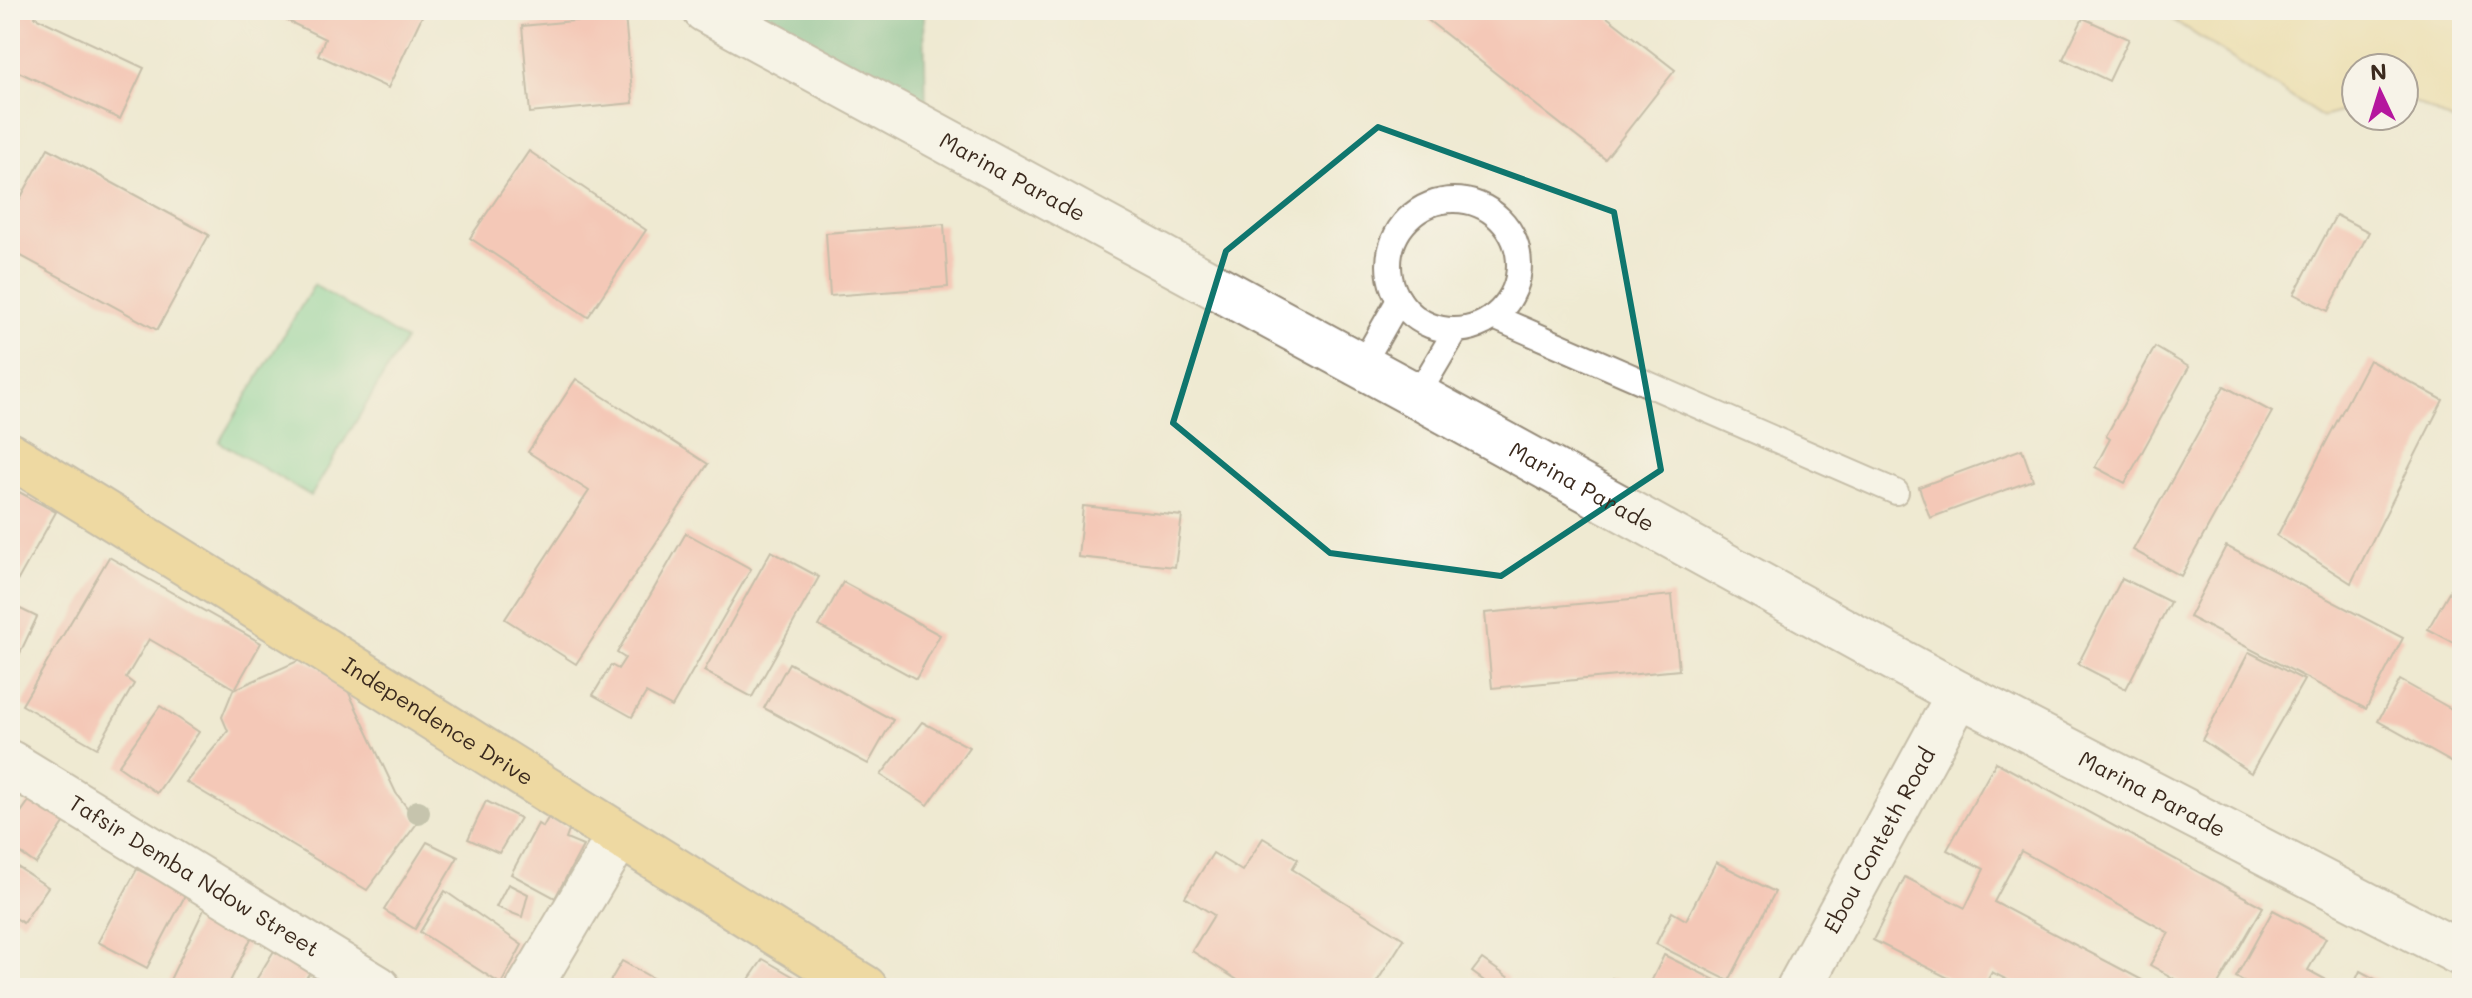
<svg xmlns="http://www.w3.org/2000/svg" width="2472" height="998" font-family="Mali,sans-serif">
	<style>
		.green { fill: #79d196; stroke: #5a7e5a; stroke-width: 2 }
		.forest { fill: #62b37f; stroke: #4e6e4e; stroke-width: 2 }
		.sand { fill: #eeda9e; stroke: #94825e; stroke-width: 2 }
		.building { fill: #fba198 }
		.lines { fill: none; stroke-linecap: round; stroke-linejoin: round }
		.service-casing { stroke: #958a78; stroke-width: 28 }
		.minor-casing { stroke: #958a78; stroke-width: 48 }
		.tertiary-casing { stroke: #958a78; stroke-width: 48 }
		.trunk-casing { stroke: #958a78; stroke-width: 48 }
		.service { stroke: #fff; stroke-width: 24 }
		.minor { stroke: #fff; stroke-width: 44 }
		.tertiary { stroke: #fff; stroke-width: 44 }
		.trunk { stroke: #edc569; stroke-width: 44 }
		.tree { fill: #949880 }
		.marked { fill: none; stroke: #0f766e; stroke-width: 6; stroke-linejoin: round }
		.labels { text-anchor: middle; stroke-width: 6; stroke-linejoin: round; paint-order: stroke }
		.street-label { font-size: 22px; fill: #3b2a1e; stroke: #f7f3e8 }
	</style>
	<rect width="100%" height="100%" fill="#f7f3e8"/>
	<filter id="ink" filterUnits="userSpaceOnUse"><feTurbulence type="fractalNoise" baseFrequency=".0125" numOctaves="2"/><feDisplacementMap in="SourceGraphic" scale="16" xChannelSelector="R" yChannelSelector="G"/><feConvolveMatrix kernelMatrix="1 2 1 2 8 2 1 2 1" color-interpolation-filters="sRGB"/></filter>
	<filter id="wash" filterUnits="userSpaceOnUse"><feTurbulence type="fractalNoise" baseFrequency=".006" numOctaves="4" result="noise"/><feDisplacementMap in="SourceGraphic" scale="32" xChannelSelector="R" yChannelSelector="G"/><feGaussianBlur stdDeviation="1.8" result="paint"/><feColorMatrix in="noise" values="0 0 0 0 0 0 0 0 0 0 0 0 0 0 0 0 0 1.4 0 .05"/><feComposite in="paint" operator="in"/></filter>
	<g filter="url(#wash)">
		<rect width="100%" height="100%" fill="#efead2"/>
		<polygon class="green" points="314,285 405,340 311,496 219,442"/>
		<polygon class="forest" points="742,10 924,10 926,107"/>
		<polygon class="sand" points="2158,10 2462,10 2462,126 2417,103 2404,102 2404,68 2356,68 2356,107 2322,117"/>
		<g id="blocks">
			<g class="building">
				<polygon points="10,10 38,10 35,17 144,68 120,119 10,68"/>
				<polygon points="283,10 425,10 388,88 318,55 325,39 280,17"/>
				<polygon points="1415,10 1598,10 1675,70 1605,159"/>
				<polygon points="625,16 633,103 530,113 522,26"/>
				<polygon points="2083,18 2129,39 2109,81 2063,59"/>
				<polygon points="48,148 209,235 157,330 10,250 10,217"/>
				<polygon points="529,151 646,230 588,317 470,238"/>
				<polygon points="2336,215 2369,232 2328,311 2294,294"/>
				<polygon points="944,224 948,287 830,296 826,233"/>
				<polygon points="2155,347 2189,367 2125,483 2095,467 2110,439 2106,436"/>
				<polygon points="2369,360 2443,400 2351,583 2277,536"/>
				<polygon points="576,379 708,464 576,664 505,619 589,491 528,452"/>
				<polygon points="2224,386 2272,412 2181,576 2133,550"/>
				<polygon points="2022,449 2033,480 1930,518 1919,487"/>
				<polygon points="10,487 56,512 14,587 10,585"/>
				<polygon points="1083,506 1182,516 1175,567 1078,557"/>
				<polygon points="686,533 751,569 672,707 646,693 632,717 593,695 611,665 618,669 625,658 617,653"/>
				<polygon points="2226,546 2403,638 2366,709 2189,617"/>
				<polygon points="771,551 819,577 752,697 704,671"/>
				<polygon points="109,557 261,643 235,689 149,639 126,678 134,684 97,748 22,705"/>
				<polygon points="2122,578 2170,602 2126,689 2078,664"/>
				<polygon points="843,582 940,635 916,679 819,626"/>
				<polygon points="2451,588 2462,594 2462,637 2458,645 2428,629"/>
				<polygon points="1672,595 1679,670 1492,688 1485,613"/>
				<polygon points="10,604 37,617 13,668 10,667"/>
				<polygon points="2249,652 2304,680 2251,773 2202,740"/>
				<polygon points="302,659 342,678 396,793 418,822 367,890 186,782 228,731 222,717 233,690"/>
				<polygon points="789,663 893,720 868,764 764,708"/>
				<polygon points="2400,680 2462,715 2462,768 2378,721"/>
				<polygon points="160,706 199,732 157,793 118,766"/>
				<polygon points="922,722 969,747 928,805 881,775"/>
				<polygon points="1996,762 2263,907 2216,988 2191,988 2150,965 2169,933 2021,851 1994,902 2142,980 2137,988 2023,988 1992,972 1983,988 1968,988 1873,940 1905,877 1965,908 1984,869 1947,850"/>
				<polygon points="10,780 24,789 10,810"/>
				<polygon points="41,784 75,807 36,864 10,846 10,828"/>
				<polygon points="486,801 520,818 499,853 468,839"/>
				<polygon points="548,818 570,828 566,839 583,846 555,898 511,874 538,824 543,827"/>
				<polygon points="1263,838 1298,859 1292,869 1404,939 1373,988 1250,988 1192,951 1214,915 1185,897 1213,853 1242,871"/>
				<polygon points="427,842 458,857 415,929 384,910"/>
				<polygon points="10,862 48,887 23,923 10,914"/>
				<polygon points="1716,862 1775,892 1729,981 1656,944 1672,912 1686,920"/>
				<polygon points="137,869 186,894 147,968 98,942"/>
				<polygon points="508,884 528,894 522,917 496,907"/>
				<polygon points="445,891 522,945 501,984 420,932"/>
				<polygon points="208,901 258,924 227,988 166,988"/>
				<polygon points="2273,910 2326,938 2308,970 2341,988 2256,988 2236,977"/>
				<polygon points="277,946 313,967 300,988 251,988"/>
				<polygon points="1664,955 1723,984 1721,988 1648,988"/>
				<polygon points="763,959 813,988 743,988"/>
				<polygon points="1482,959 1509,978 1503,988 1494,988 1472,972"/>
				<polygon points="622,961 670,988 606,988"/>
				<polygon points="2360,971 2392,988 2352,988"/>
				<polygon points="1612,978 1629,988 1606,988"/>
			</g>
		</g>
	</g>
	<g filter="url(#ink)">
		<use href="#blocks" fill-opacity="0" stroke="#958a78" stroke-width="2"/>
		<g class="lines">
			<g class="service-casing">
				<g id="service">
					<circle cx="1454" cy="265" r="65"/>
					<polyline points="1494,317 1896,492"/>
					<polyline points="1361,367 1399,300"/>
					<polyline points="1417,396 1456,330"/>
				</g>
			</g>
			<g class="minor-casing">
				<g id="minor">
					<path id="s1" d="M10,763L378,988"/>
					<polyline points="529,988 619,836"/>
					<path id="s2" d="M1799,988L1959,694"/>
				</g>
			</g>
			<g class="tertiary-casing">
				<g id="tertiary">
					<path id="s3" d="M705,10L1417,396L1959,694L2462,954"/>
				</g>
			</g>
			<g class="trunk-casing">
				<g id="trunk">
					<path id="s4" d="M10,455C297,630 579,812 865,988"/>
				</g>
			</g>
			<use href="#service" class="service"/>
			<use href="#minor" class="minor"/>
			<use href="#tertiary" class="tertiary"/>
			<use href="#trunk" class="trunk"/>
		</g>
		<circle class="tree" cx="418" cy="812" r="12"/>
	</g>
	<path d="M0 0H2472V998H0ZM1378,127L1614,212L1661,470L1501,576L1330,553L1173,423L1226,251Z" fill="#efead2" fill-opacity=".55" fill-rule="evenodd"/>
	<path class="marked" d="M1378,127L1614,212L1661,470L1501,576L1330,553L1173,423L1226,251Z"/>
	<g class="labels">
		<g class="street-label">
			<text dy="8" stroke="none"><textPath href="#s3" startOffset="350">Marina Parade</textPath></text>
			<text dy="8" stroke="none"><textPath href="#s3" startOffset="998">Marina Parade</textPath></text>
			<text dy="8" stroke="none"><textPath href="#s4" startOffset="504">Independence Drive</textPath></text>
			<text dy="8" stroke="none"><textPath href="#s3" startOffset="1646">Marina Parade</textPath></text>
			<text dy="8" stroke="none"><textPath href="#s2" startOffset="168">Ebou Conteth Road</textPath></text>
			<text dy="8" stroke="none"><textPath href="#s1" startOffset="216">Tafsir Demba Ndow Street</textPath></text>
		</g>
	</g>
	<rect width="2472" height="998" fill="none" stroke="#f7f3e8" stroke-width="40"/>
	<g transform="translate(2380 92) rotate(356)"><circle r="38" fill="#f7f3e8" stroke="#aca397" stroke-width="2"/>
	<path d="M0-6L14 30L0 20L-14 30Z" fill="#b5179e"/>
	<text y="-12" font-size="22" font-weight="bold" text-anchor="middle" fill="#3b2a1e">N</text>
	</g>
</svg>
